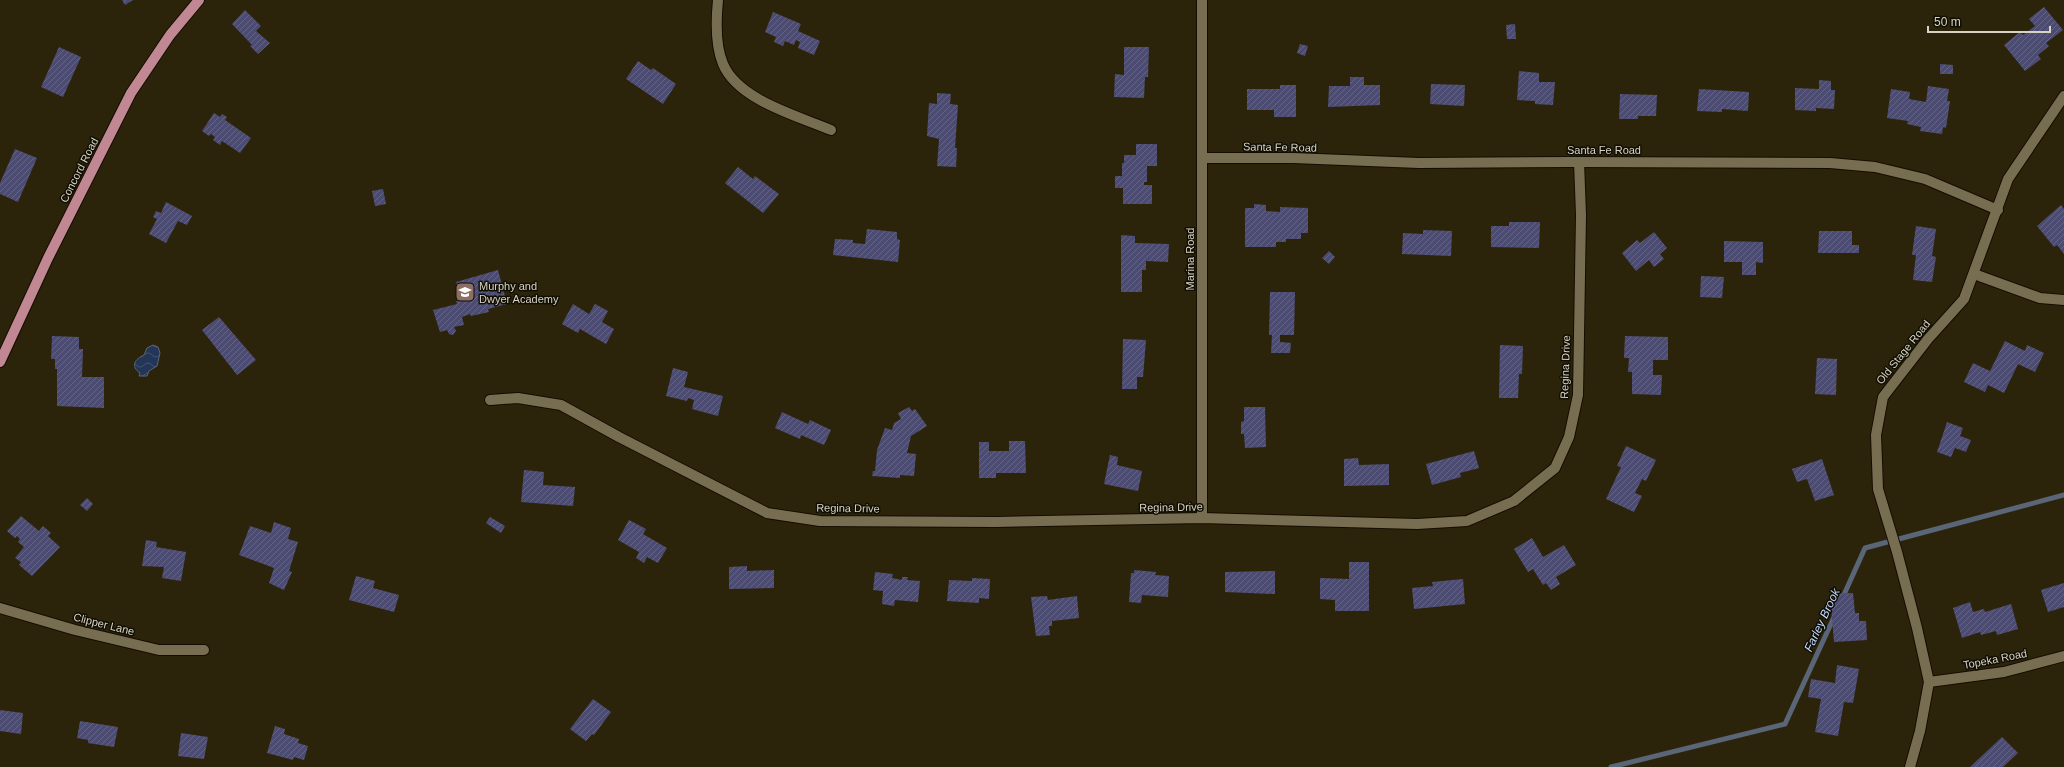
<svg xmlns="http://www.w3.org/2000/svg" width="2064" height="767" font-family="Arial,sans-serif">
	<style>
		.water { fill: url(#water-waves); stroke: #5a6577 }
		.lines { fill: none; stroke-linecap: round; stroke-linejoin: round }
		.stream { stroke: #5a6577; stroke-width: 5 }
		.building { fill: url(#building-hatch) }
		.minor-casing { stroke: #140d00; stroke-width: 12 }
		.major-casing { stroke: #140d00; stroke-width: 12 }
		.minor { stroke: #776e52; stroke-width: 10 }
		.major { stroke: #c18893; stroke-width: 10 }
		.labels { text-anchor: middle; stroke-width: 3; stroke-linejoin: round; paint-order: stroke }
		.street-label { font-size: 11px; fill: #d7d2c3; stroke: #110e04 }
		.poi-label { font-size: 11px; fill: #d7d2c3; stroke: #110e04; text-anchor: start }
		.water-label { font-size: 12px; font-style: italic; fill: #c3d8fd; stroke: #110e04 }
	</style>
	<defs>
		<pattern id="water-waves" width="16" height="10" patternUnits="userSpaceOnUse"><rect width="16" height="10" fill="#243657"/><path d="M0 5q4-4 8 0t8 0" fill="none" stroke="#43526e"/></pattern>
		<pattern id="building-hatch" width="6" height="6" patternUnits="userSpaceOnUse"><rect width="6" height="6" fill="#4c4b72"/><path d="M-1 1l2-2M0 6l6-6M5 7l2-2" fill="none" stroke="#656484"/></pattern>
	</defs>
	<rect width="100%" height="100%" fill="#2c240a"/>
	<path class="water" d="M153,345L158,347L160,353L157,366L149,371L147,376H139L140,373C130,366 135,359 144,355L147,348Z"/>
	<g class="lines">
		<g class="stream">
			<polyline points="1842,599 1865,548 2064,495"/>
			<polyline points="1611,767 1785,724 1835,615"/>
		</g>
	</g>
	<g class="building">
		<polygon points="122,0 133,0 125,5"/>
		<polygon points="2044,7 2063,30 2046,43 2049,46 2038,55 2041,59 2025,71 2004,45 2020,32 2023,35 2035,26 2029,19"/>
		<polygon points="245,10 261,26 256,31 270,43 258,54 250,46 252,45 232,24"/>
		<polygon points="773,12 801,24 798,31 820,41 814,55 798,48 800,42 796,40 794,45 785,41 783,46 774,42 776,37 765,32"/>
		<polygon points="1515,24 1516,39 1507,39 1506,25"/>
		<polygon points="1300,44 1308,46 1305,56 1297,53"/>
		<polygon points="59,47 81,57 63,97 41,87"/>
		<polygon points="1124,47 1149,47 1148,77 1145,77 1144,98 1114,97 1115,74 1124,75"/>
		<polygon points="638,61 651,70 653,68 676,84 663,104 626,79"/>
		<polygon points="1940,64 1953,65 1953,74 1940,74"/>
		<polygon points="1519,71 1539,73 1539,82 1555,82 1553,105 1535,104 1535,101 1517,100"/>
		<polygon points="1350,77 1364,77 1364,85 1380,85 1380,105 1328,107 1329,86 1350,86"/>
		<polygon points="1819,80 1831,81 1831,90 1835,90 1834,109 1816,108 1816,111 1795,110 1795,88 1819,89"/>
		<polygon points="1431,84 1465,85 1464,106 1430,104"/>
		<polygon points="1280,85 1296,85 1296,117 1274,117 1274,110 1247,110 1247,89 1280,89"/>
		<polygon points="1928,86 1949,89 1947,101 1950,101 1946,128 1943,127 1942,134 1920,131 1921,127 1907,124 1908,121 1887,118 1891,89 1910,92 1909,99 1926,102"/>
		<polygon points="1699,89 1749,92 1748,111 1722,109 1722,112 1697,111"/>
		<polygon points="937,93 951,94 950,104 958,105 955,148 957,148 956,167 937,166 939,139 927,136 929,103 937,104"/>
		<polygon points="1620,94 1657,95 1656,116 1638,116 1638,119 1619,119"/>
		<polygon points="214,113 220,117 222,114 227,117 225,120 251,138 240,153 222,141 220,145 213,140 215,137 211,134 209,136 202,131"/>
		<polygon points="1136,144 1157,144 1157,166 1147,166 1147,182 1144,182 1144,185 1152,185 1152,204 1123,204 1123,188 1115,188 1115,176 1122,176 1122,163 1124,163 1124,155 1136,155"/>
		<polygon points="15,149 37,158 18,202 0,194 0,183"/>
		<polygon points="738,167 753,179 755,176 779,194 763,213 725,183"/>
		<polygon points="383,189 386,204 375,206 372,191"/>
		<polygon points="166,202 192,216 187,225 178,221 166,243 149,234 157,219 153,217 156,211 161,213"/>
		<polygon points="1254,204 1266,205 1266,211 1280,212 1280,207 1308,208 1308,233 1301,233 1301,239 1286,239 1286,242 1276,242 1276,247 1245,247 1245,208 1254,208"/>
		<polygon points="2061,205 2064,209 2064,254 2057,245 2054,247 2037,226"/>
		<polygon points="1509,222 1540,222 1539,248 1491,247 1491,226 1509,226"/>
		<polygon points="1916,226 1936,229 1932,256 1936,257 1932,282 1913,280 1916,255 1912,255"/>
		<polygon points="867,229 897,232 897,239 900,240 898,262 833,255 835,239 853,240 853,243 865,244"/>
		<polygon points="1423,230 1452,231 1451,256 1402,254 1403,233 1423,234"/>
		<polygon points="1819,231 1852,231 1852,245 1859,245 1859,253 1818,253"/>
		<polygon points="1654,232 1667,248 1660,254 1664,259 1654,267 1649,260 1636,271 1622,253 1637,240 1640,243"/>
		<polygon points="1121,235 1135,236 1135,243 1169,244 1168,262 1146,261 1146,270 1142,270 1142,292 1121,292"/>
		<polygon points="1724,241 1763,242 1763,263 1756,262 1756,275 1742,275 1742,262 1724,262"/>
		<polygon points="1329,251 1335,257 1329,264 1322,258"/>
		<polygon points="498,270 507,304 488,309 489,312 471,316 470,314 462,317 464,325 454,327 456,331 453,335 449,334 447,330 440,332 433,310 457,304 456,301 461,300 456,282"/>
		<polygon points="1701,276 1724,277 1722,298 1700,297"/>
		<polygon points="1270,292 1295,292 1294,335 1280,335 1280,342 1291,343 1290,353 1271,353 1272,335 1269,335"/>
		<polygon points="573,304 589,314 595,304 608,311 602,322 614,329 606,344 580,329 578,333 562,324"/>
		<polygon points="219,317 256,360 237,375 202,330"/>
		<polygon points="52,336 79,337 79,349 83,349 82,377 104,377 104,408 57,406 57,369 55,369 55,359 51,359"/>
		<polygon points="1625,336 1668,337 1668,360 1653,360 1653,375 1662,375 1661,395 1632,394 1632,372 1628,372 1629,358 1624,358"/>
		<polygon points="1123,339 1146,340 1143,377 1137,377 1137,389 1122,389"/>
		<polygon points="2005,341 2025,351 2027,345 2044,353 2035,372 2018,364 2004,393 1988,385 1985,392 1964,382 1973,363 1990,371"/>
		<polygon points="1500,345 1523,346 1522,374 1519,374 1518,398 1499,398"/>
		<polygon points="1817,358 1837,359 1836,395 1815,394"/>
		<polygon points="673,368 688,372 684,387 723,396 718,416 692,409 694,400 688,398 687,401 666,396"/>
		<polygon points="909,407 912,411 915,409 927,426 911,436 907,453 916,454 914,476 900,475 900,478 872,476 873,471 875,471 877,450 885,428 892,430 894,423 901,419 898,413"/>
		<polygon points="1244,407 1265,407 1266,447 1245,448 1244,434 1241,434 1241,422 1244,421"/>
		<polygon points="782,412 808,424 810,420 831,430 824,445 801,435 800,439 775,428"/>
		<polygon points="1947,422 1963,428 1960,436 1971,440 1966,452 1955,448 1951,457 1937,452"/>
		<polygon points="1009,441 1025,441 1026,473 996,473 996,478 979,478 979,442 989,442 989,451 1009,451"/>
		<polygon points="1626,446 1656,460 1646,481 1642,479 1635,493 1642,496 1634,512 1606,499 1621,467 1617,466"/>
		<polygon points="1474,451 1479,468 1460,473 1461,477 1432,485 1426,464"/>
		<polygon points="1110,455 1118,457 1117,465 1142,471 1138,491 1104,484"/>
		<polygon points="1358,458 1359,465 1389,464 1389,485 1344,486 1344,459"/>
		<polygon points="1822,459 1834,495 1815,501 1807,479 1797,482 1792,469"/>
		<polygon points="524,470 544,472 543,485 575,487 573,506 521,502"/>
		<polygon points="87,498 93,504 87,511 80,505"/>
		<polygon points="21,516 39,531 43,526 51,533 48,536 60,547 32,576 19,565 21,562 15,558 24,547 18,542 20,539 17,536 15,538 7,531"/>
		<polygon points="490,517 505,526 501,533 486,523"/>
		<polygon points="629,520 646,529 643,534 667,548 658,563 647,557 644,563 636,558 639,552 618,540"/>
		<polygon points="274,522 291,528 288,539 298,542 289,571 292,572 284,590 269,583 274,568 239,555 250,526 271,533"/>
		<polygon points="1532,538 1543,557 1564,545 1576,565 1556,577 1560,584 1551,590 1546,583 1543,585 1533,569 1528,572 1514,549"/>
		<polygon points="146,540 157,542 156,547 186,552 181,581 162,578 164,567 142,566"/>
		<polygon points="1349,562 1369,562 1369,611 1335,611 1335,600 1320,599 1320,578 1349,579"/>
		<polygon points="747,566 747,571 774,570 774,588 729,589 729,567"/>
		<polygon points="1134,570 1156,572 1155,575 1169,576 1168,597 1142,595 1141,603 1129,602 1131,573 1134,573"/>
		<polygon points="1275,571 1275,594 1225,592 1225,572"/>
		<polygon points="875,572 893,574 892,578 902,580 902,577 908,577 907,580 920,581 918,602 895,600 894,606 882,604 883,591 873,590"/>
		<polygon points="356,576 375,581 373,588 399,595 394,612 349,600"/>
		<polygon points="972,578 990,579 989,599 979,598 979,603 947,601 949,580 972,581"/>
		<polygon points="1463,579 1465,604 1414,609 1412,588 1433,586 1432,582"/>
		<polygon points="2064,583 2064,607 2048,612 2041,590"/>
		<polygon points="1853,593 1855,613 1859,613 1859,621 1866,621 1867,640 1834,642 1830,594"/>
		<polygon points="1047,596 1048,600 1077,596 1079,618 1052,621 1052,626 1049,626 1050,635 1036,636 1031,597"/>
		<polygon points="1970,602 1973,612 1984,609 1985,612 2011,604 2018,629 1997,635 1996,631 1981,635 1980,632 1962,638 1953,608"/>
		<polygon points="1837,665 1859,669 1853,703 1844,702 1838,736 1815,732 1821,699 1808,697 1811,679 1835,683"/>
		<polygon points="593,699 611,712 594,735 592,734 586,741 570,729"/>
		<polygon points="0,710 23,713 21,734 0,731"/>
		<polygon points="80,721 118,727 114,747 88,743 88,740 77,738"/>
		<polygon points="275,726 285,729 284,734 299,739 298,743 308,746 304,760 294,757 293,760 267,753"/>
		<polygon points="181,733 208,737 204,759 178,756"/>
		<polygon points="2002,737 2018,753 2003,767 1970,767"/>
	</g>
	<g class="lines">
		<g class="minor-casing">
			<g id="minor">
				<path d="M718,0C716,20 715,45 723,64C738,100 798,116 831,130"/>
				<polyline points="1202,158 1293,158 1419,163 1571,162 1830,163 1875,167 1925,179 1998,210"/>
				<polyline points="1974,274 2040,298 2064,300"/>
				<polyline points="490,400 518,398 561,405 619,437 767,513 820,521 996,522 1202,518 1417,524 1467,521 1514,501 1555,468 1569,437 1578,395 1581,215 1579,162"/>
				<polyline points="1202,518 1202,0"/>
				<polyline points="0,608 75,630 159,650 204,650"/>
				<polyline points="1929,682 2004,672 2064,656"/>
				<polyline points="1910,767 1920,731 1929,682 1917,628 1897,552 1878,489 1876,435 1883,397 1928,339 1964,299 2008,179 2064,96"/>
			</g>
		</g>
		<g class="major-casing">
			<polyline id="major" points="0,362 48,258 131,93 170,35 199,0"/>
		</g>
		<use href="#minor" class="minor"/>
		<use href="#major" class="major"/>
	</g>
	<defs>
		<g id="school-square" transform="scale(1)"><rect x="-9" y="-9" width="18" height="18" rx="4" fill="#8d6e63" stroke="#110e04"/><path d="M0-5L7-2L0 1L-7-2ZM-4 1L0 2.5L4 1V4Q0 6-4 4Z" fill="#fff"/></g>
	</defs>
	<g fill-rule="evenodd">
		<use href="#school-square" x="465" y="292"/>
	</g>
	<g class="labels">
		<g class="street-label">
			<text transform="translate(1280 147) rotate(1)" y="4">Santa Fe Road</text>
			<text x="1604" y="154">Santa Fe Road</text>
			<text transform="translate(79 170) rotate(-63)" y="4">Concord Road</text>
			<text transform="translate(1190 259) rotate(-90)" y="4">Marina Road</text>
			<text transform="translate(1903 352) rotate(-51)" y="4">Old Stage Road</text>
			<text transform="translate(1565 367) rotate(-88)" y="4">Regina Drive</text>
			<text transform="translate(1171 507) rotate(-1)" y="4">Regina Drive</text>
			<text transform="translate(848 508) rotate(1)" y="4">Regina Drive</text>
			<text transform="translate(104 624) rotate(14)" y="4">Clipper Lane</text>
			<text transform="translate(1995 659) rotate(-11)" y="4">Topeka Road</text>
		</g>
		<g class="poi-label">
			<text x="479" y="290">Murphy and<tspan x="479" dy="13">Dwyer Academy</tspan></text>
		</g>
		<g class="water-label">
			<text transform="translate(1822 620) rotate(-65)" y="4">Farley Brook</text>
		</g>
	</g>
	<path d="M1928 26v6h122v-6" fill="none" stroke="#d7d2c3" stroke-width="2"/>
	<text x="1934" y="26" font-size="12" fill="#d7d2c3" stroke="#110e04" stroke-width="3" paint-order="stroke">50 m</text>
</svg>
